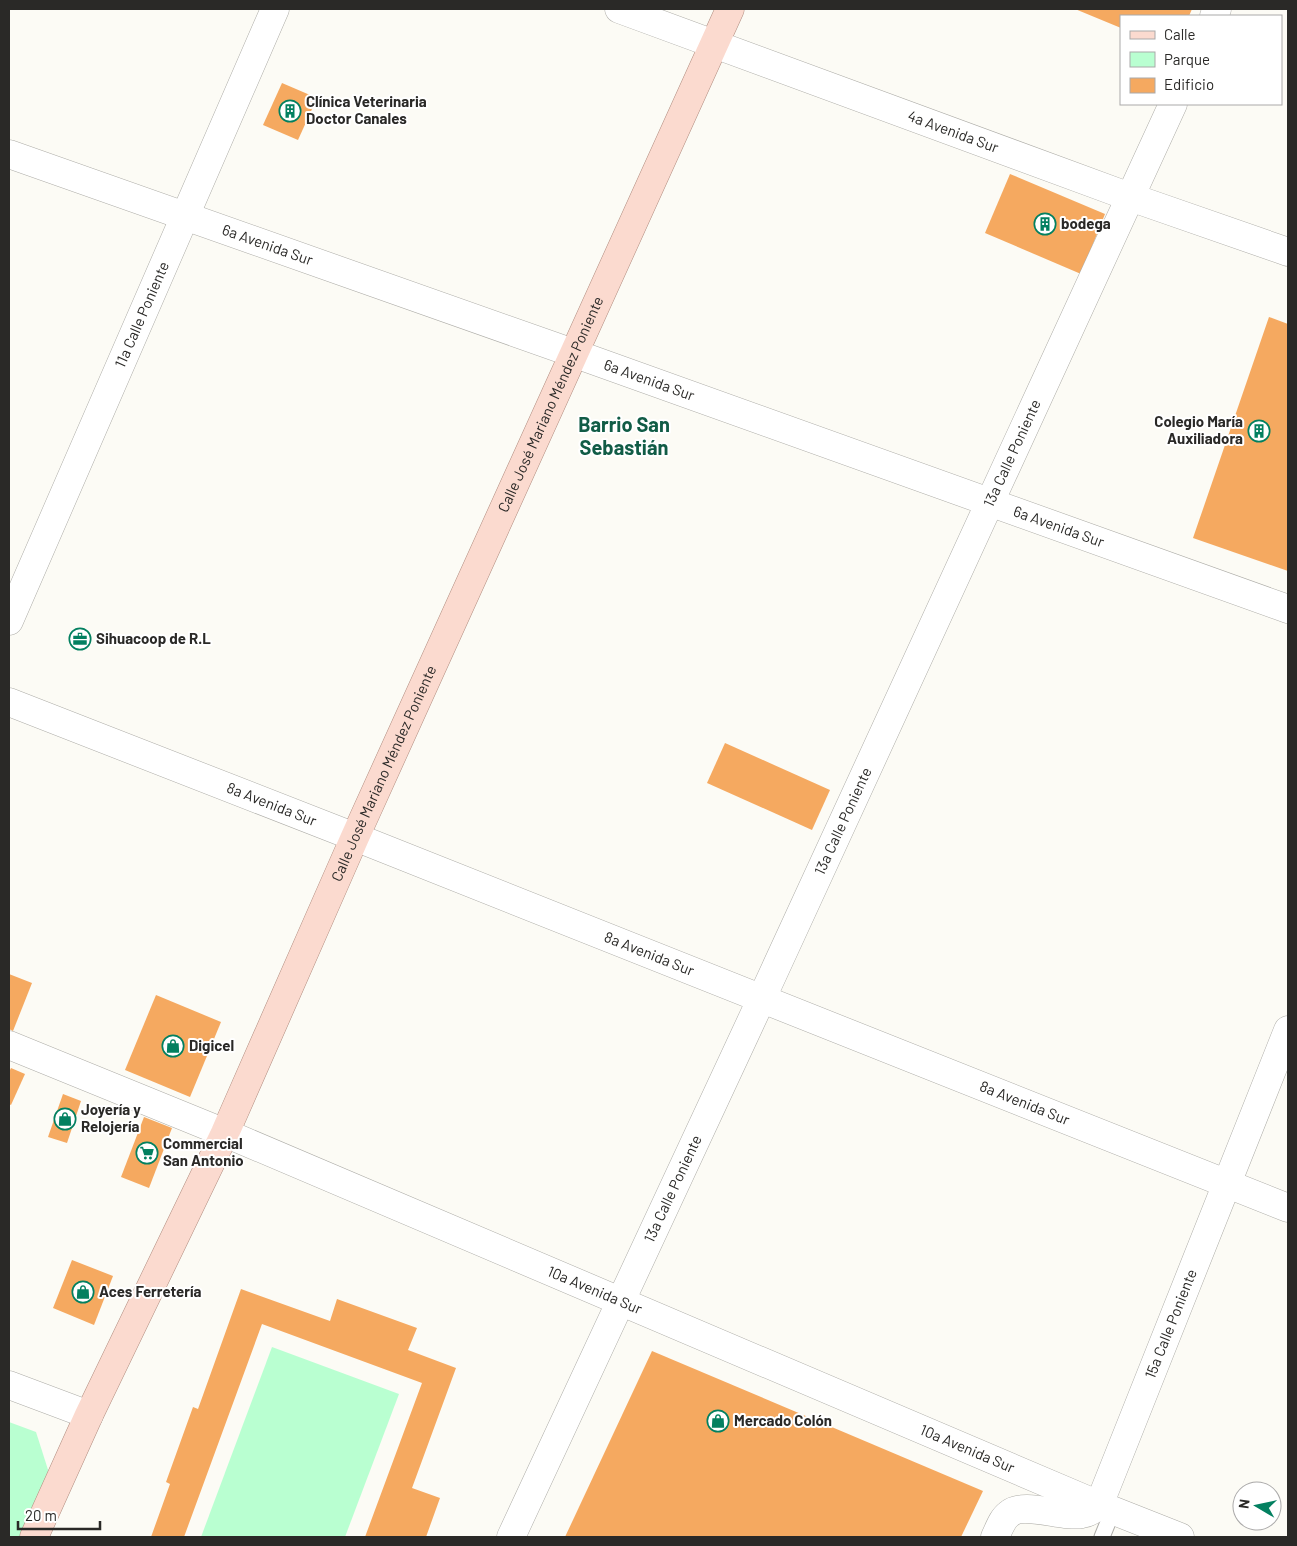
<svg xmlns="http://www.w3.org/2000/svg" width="1297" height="1546" font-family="Barlow,sans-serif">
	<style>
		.green { fill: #b9ffd1 }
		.building { fill: #f5a960 }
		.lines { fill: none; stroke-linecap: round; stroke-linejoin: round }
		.lane-casing { stroke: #aeada8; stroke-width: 17 }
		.street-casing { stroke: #aeada8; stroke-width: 29 }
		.secondary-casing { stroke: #aeada8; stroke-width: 29 }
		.primary-casing { stroke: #b08c7f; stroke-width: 29 }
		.lane { stroke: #fff; stroke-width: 15 }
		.street { stroke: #fff; stroke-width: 28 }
		.secondary { stroke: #fff; stroke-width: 28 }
		.primary { stroke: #fbdacf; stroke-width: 28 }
		.labels { text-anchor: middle; stroke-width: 4; stroke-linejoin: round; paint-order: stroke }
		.poi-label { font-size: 15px; font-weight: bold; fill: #2a2927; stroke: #fff; text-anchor: start }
		.street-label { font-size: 15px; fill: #2a2927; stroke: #fff }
		.district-label { font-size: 20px; font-weight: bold; fill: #115c46; stroke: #fff }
	</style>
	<rect width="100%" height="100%" fill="#fcfbf5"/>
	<g class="green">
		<polygon points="272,1347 399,1394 345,1537 201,1537"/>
		<polygon points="9,1422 36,1432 50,1476 22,1537 9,1537"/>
	</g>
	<g class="building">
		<polygon points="1075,9 1192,9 1189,16 1121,16 1121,28"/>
		<polygon points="282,83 317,98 298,140 263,125"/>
		<polygon points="1010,174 1105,214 1081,274 985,233"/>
		<polygon points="1269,317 1288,324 1288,571 1193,538"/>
		<polygon points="725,743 830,790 812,830 707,783"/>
		<polygon points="9,974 32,983 13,1031 9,1029"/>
		<polygon points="156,995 221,1022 190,1097 125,1070"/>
		<polygon points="11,1068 25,1074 11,1105 9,1104 9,1072"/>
		<polygon points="63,1094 81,1101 67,1143 48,1137"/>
		<polygon points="144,1117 172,1128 149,1188 121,1177"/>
		<polygon points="72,1260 113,1276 94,1325 53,1308"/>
		<polygon points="241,1289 330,1321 337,1299 417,1328 408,1350 456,1368 412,1488 440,1498 426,1537 365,1537 422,1383 262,1324 184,1537 151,1537 170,1484 166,1482 193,1407 198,1409"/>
		<polygon points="652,1351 983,1491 961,1537 565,1537"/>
	</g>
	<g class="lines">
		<g class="lane-casing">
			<polyline id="lane" points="1102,1537 1113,1510"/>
		</g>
		<g class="street-casing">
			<g id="street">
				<path id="s1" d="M619,9L1130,197L1288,252"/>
				<polyline points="1214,16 1217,9"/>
				<path id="s2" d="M9,154L573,353L1288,609"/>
				<path id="s3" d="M9,621L275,9"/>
				<path id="s4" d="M9,1045L225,1133L1099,1505L1180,1537"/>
				<path id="s5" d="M511,1537L761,1000L1173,104"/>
				<path id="s6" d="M995,1537C999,1529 1002,1519 1009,1514C1023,1501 1063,1518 1082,1514C1089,1513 1094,1509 1099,1505L1288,1030"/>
			</g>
		</g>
		<g class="secondary-casing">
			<g id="secondary">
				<path id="s7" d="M9,702L355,837L1288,1208"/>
				<polyline points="9,1385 89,1415"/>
			</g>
		</g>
		<g class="primary-casing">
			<g id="primary">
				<path id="s8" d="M34,1537L89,1415L225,1133L355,837L730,9"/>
			</g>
		</g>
		<use href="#lane" class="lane"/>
		<use href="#street" class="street"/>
		<use href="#secondary" class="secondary"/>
		<use href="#primary" class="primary"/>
	</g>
	<defs>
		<g id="building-ring" transform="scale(1.125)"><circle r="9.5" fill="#fff" stroke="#038060" stroke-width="1.5"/><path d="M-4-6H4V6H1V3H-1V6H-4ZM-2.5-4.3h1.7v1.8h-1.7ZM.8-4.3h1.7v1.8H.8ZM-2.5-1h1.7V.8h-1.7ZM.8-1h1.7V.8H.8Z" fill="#038060"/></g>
		<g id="office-ring" transform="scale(1.125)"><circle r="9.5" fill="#fff" stroke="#038060" stroke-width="1.5"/><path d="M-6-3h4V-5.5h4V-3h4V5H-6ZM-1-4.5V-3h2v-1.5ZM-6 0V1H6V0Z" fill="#038060"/></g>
		<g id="shop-ring" transform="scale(1.125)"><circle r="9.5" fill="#fff" stroke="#038060" stroke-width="1.5"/><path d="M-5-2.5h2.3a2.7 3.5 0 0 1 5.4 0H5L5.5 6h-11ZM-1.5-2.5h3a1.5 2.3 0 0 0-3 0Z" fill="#038060"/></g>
		<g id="supermarket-ring" transform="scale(1.125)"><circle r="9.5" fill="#fff" stroke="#038060" stroke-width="1.5"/><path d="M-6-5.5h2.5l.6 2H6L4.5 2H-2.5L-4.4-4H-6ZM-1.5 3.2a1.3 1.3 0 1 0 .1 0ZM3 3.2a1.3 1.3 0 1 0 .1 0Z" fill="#038060"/></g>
	</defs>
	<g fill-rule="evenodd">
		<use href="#building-ring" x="290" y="111"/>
		<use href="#building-ring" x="1045" y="224"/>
		<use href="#building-ring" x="1259" y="431"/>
		<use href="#office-ring" x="80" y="639"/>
		<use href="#shop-ring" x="173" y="1046"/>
		<use href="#shop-ring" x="65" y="1119"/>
		<use href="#supermarket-ring" x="147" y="1153"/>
		<use href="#shop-ring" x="83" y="1292"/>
		<use href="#shop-ring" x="718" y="1421"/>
	</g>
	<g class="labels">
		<g class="poi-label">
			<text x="306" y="107">Clínica Veterinaria<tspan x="306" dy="17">Doctor Canales</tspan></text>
			<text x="1061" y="229">bodega</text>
			<text x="1243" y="427" text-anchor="end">Colegio María<tspan x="1243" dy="17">Auxiliadora</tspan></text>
			<text x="96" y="644">Sihuacoop de R.L</text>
			<text x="189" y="1051">Digicel</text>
			<text x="81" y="1115">Joyería y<tspan x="81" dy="17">Relojería</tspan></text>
			<text x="163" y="1149">Commercial<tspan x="163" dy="17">San Antonio</tspan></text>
			<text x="99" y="1297">Aces Ferretería</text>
			<text x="734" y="1426">Mercado Colón</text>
		</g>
		<g class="street-label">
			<text dy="5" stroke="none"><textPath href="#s1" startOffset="356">4a Avenida Sur</textPath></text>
			<text dy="5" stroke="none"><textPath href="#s2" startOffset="274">6a Avenida Sur</textPath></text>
			<text dy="5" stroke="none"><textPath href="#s3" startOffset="334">11a Calle Poniente</textPath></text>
			<text dy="5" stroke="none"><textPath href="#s2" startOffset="679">6a Avenida Sur</textPath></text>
			<text dy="5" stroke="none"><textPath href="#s8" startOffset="1245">Calle José Mariano Méndez Poniente</textPath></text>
			<text dy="5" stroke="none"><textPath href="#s5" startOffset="1194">13a Calle Poniente</textPath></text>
			<text dy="5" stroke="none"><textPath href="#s2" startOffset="1114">6a Avenida Sur</textPath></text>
			<text dy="5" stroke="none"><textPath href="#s8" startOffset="840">Calle José Mariano Méndez Poniente</textPath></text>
			<text dy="5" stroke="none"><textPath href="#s7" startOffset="282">8a Avenida Sur</textPath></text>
			<text dy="5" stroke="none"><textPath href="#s5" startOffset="789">13a Calle Poniente</textPath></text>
			<text dy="5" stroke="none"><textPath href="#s7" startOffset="688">8a Avenida Sur</textPath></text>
			<text dy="5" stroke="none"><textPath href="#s7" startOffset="1092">8a Avenida Sur</textPath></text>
			<text dy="5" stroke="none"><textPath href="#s5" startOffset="384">13a Calle Poniente</textPath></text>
			<text dy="5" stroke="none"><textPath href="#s4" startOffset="635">10a Avenida Sur</textPath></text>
			<text dy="5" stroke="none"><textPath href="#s6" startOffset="316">15a Calle Poniente</textPath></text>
			<text dy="5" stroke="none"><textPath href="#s4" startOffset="1040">10a Avenida Sur</textPath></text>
		</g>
		<g class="district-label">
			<text x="624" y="432">Barrio San<tspan x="624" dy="23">Sebastián</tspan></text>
		</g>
	</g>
	<rect width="1297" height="1546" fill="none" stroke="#2a2927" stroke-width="20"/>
	<rect x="1120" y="15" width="162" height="90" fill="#ffffff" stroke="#aaa9a9"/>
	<rect x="1130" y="31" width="25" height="8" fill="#fbdacf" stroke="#aaa9a9"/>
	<text x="1164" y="40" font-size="15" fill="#2a2927">Calle</text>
	<rect x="1130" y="52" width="25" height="15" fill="#b9ffd1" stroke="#aaa9a9"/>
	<text x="1164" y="65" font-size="15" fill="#2a2927">Parque</text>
	<rect x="1130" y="78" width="25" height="15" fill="#f5a960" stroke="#aaa9a9"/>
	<text x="1164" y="90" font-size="15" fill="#2a2927">Edificio</text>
	<g transform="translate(1257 1506) rotate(279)"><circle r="24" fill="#ffffff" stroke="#aaa9a9"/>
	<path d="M0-4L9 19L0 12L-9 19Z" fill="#038060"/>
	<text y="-8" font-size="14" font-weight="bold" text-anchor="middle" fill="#2a2927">N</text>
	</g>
	<path d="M18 1521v8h82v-8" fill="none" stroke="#2a2927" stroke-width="2.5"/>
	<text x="25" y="1521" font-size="15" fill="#2a2927" stroke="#ffffff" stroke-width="4" paint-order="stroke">20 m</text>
</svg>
